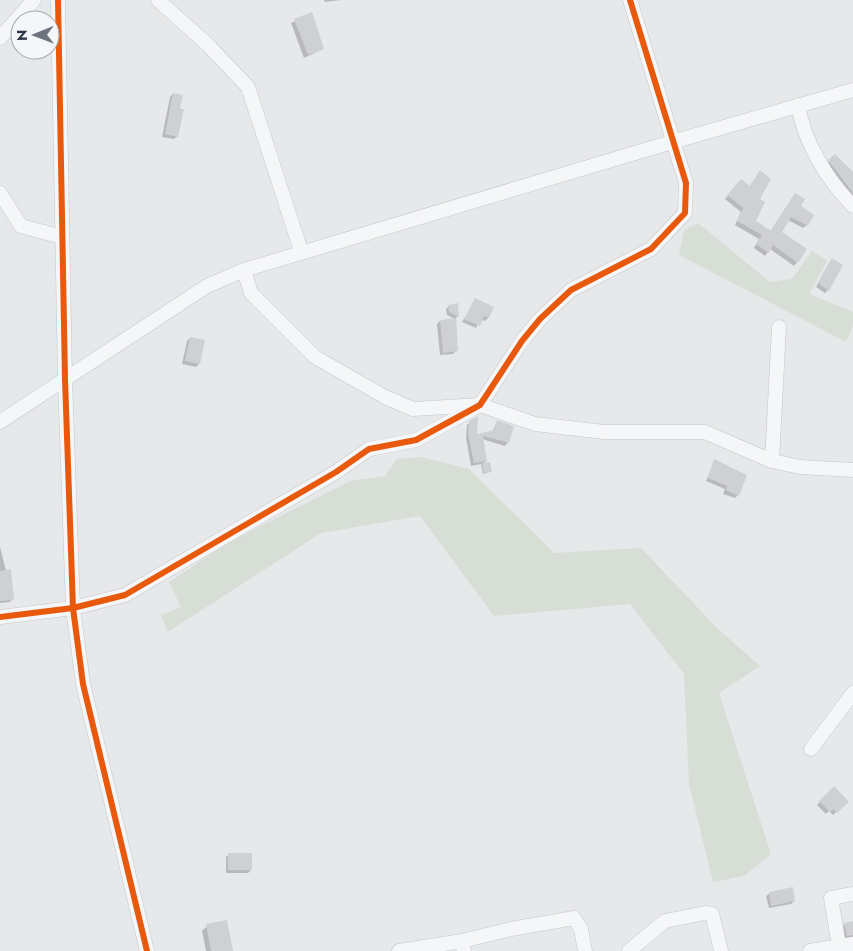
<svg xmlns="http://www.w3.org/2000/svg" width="853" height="951" font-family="Jost,sans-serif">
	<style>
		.green { fill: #d6ded6 }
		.shadow { fill: #0003 }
		.building { fill: #ced0d3 }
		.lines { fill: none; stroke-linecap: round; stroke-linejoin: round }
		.minor-casing { stroke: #c4c6c8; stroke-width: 15 }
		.minor { stroke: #f5f6f7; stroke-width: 14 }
		.cycleway-casing { stroke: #f4f6f9; stroke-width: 9 }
		.cycleway { stroke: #e8590c; stroke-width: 6 }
	</style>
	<rect width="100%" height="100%" fill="#e6e8ea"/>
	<g class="green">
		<polygon points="698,223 770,282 792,279 812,251 827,261 809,294 853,312 853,326 846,342 679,255 684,230"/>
		<polygon points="421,457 469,469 554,553 641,548 718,629 760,666 719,693 771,854 744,876 713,882 689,784 684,674 630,604 494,616 420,516 321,533 168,632 161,615 181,607 169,582 231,541 350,481 385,476 397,459"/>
	</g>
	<g class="shadow">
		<polygon points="324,0 341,0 325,2"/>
		<polygon points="311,14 323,49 304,58 291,23"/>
		<polygon points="173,94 177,136 174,139 162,137 170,97"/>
		<polygon points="835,156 853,174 853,201 825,165"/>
		<polygon points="760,172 754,222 770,232 792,198 799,206 807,225 803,228 788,220 781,233 797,262 794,266 770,249 765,256 754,248 759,239 735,225 741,212 725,199 738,184 749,187"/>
		<polygon points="829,263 828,290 825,293 816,287"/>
		<polygon points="476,300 492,307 488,318 485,321 481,319 476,328 462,322"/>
		<polygon points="449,306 458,316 455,319 447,315 446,309"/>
		<polygon points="440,321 457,350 453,354 440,355 437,324"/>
		<polygon points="190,338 199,364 196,367 182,364 187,341"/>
		<polygon points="470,422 476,435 492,432 497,422 508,442 505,446 482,439 486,461 482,465 489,463 489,472 483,474 481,464 471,466 466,438 467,425"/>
		<polygon points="715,461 738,495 735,498 723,494 725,489 706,481"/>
		<polygon points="0,547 13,599 10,602 0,603"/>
		<polygon points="834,788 847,802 833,815 829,811 826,814 817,805"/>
		<polygon points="229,854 251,870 248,873 226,873 226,857"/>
		<polygon points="770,893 794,901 791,904 769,908 766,896"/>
		<polygon points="853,922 853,941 842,941 840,929 845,924"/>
		<polygon points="207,926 232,951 206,951 202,931"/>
	</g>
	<g class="building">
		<polygon points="312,12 324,49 308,55 294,19"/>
		<polygon points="173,93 183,95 180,109 184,109 178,137 165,134"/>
		<polygon points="835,154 853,172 853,193 828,160"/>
		<polygon points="760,170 771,179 760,199 765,202 756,221 771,231 795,193 805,199 801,206 814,215 808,226 791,217 782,232 807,249 798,263 773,245 769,253 756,244 762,235 737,221 743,208 727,195 741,179 750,186"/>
		<polygon points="832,258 843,265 829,291 818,283"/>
		<polygon points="475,298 494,307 489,318 484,316 480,326 464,319"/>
		<polygon points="458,303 459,317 449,312 448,305"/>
		<polygon points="456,318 458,351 443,353 440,320"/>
		<polygon points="190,337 205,340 200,364 185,361"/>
		<polygon points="478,416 477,434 494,430 497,420 514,426 509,443 483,436 487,461 474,463 468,434 469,421"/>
		<polygon points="714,459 747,475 739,496 726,490 727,486 708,478"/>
		<polygon points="490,462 492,472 484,473 482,463"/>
		<polygon points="11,569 14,600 0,601 0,571"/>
		<polygon points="834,786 849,802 837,813 833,809 830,812 819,801"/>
		<rect x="228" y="853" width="24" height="17"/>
		<polygon points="793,887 795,901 771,906 769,892"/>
		<polygon points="227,920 233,951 211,951 206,924"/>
		<polygon points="853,921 853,935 847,936 844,923"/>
	</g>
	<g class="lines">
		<g class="minor-casing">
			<g id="minor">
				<polyline points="58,0 65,379 73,608 83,684 147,951"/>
				<polyline points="158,0 208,45 248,87 301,251"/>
				<polyline points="0,38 34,0"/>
				<path d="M798,105C804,142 827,180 853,206"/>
				<polyline points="0,193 21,226 62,237"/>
				<polyline points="244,270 251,293 315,357 385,397 413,409 480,405 535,424 604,432 705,432 772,461 800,467 853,470"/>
				<polyline points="0,422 207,286 244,270 672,142 853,90"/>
				<polyline points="772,461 779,327"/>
				<polyline points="0,617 73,608 125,595 336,472 369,449 416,440 480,405 522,341 540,319 571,290 651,249 685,213 686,183 630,0"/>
				<polyline points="811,749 853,693"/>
				<polyline points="462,941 511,929 574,918 581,929 585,951"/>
				<polyline points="839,946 831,898 853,894"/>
				<polyline points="399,951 462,941 464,951"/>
				<polyline points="629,951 665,921 705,913 712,914 721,951"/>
				<polyline points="810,951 853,944"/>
			</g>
		</g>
		<use href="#minor" class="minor"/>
		<g class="cycleway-casing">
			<g id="cycleway">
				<polyline points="58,0 65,379 73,608 83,684 147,951"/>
				<polyline points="0,617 73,608 125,595 336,472 369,449 416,440 480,405 522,341 540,319 571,290 651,249 685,213 686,183 630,0"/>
			</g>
		</g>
		<use href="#cycleway" class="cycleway"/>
	</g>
	<g transform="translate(35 35) rotate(269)"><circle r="24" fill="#f4f6f9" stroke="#a4a8b1"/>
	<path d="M0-4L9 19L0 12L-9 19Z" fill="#6c737f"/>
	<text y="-8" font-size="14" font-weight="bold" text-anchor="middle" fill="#2b3445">N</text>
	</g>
</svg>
